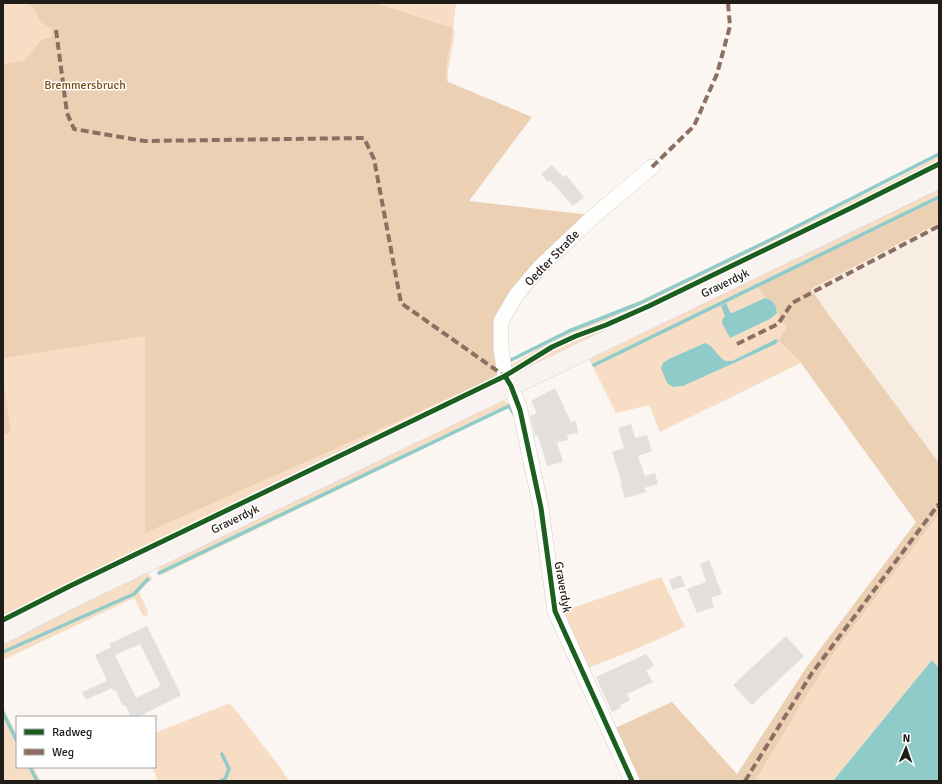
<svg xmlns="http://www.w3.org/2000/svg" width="942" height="784" font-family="Signika,sans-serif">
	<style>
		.built { fill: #f8ede2 }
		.green { fill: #f6ddc4; fill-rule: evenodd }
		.forest { fill: #ecd0b3 }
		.water { fill: #8ecbc9 }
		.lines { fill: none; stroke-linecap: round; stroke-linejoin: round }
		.stream { stroke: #8ecbc9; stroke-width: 3.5 }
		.building { fill: #e3dfdc; fill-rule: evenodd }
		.minor-casing { stroke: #d2ceca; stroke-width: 16 }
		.major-casing { stroke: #d5d3d0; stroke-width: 20 }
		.minor { stroke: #fefefd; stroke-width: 15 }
		.major { stroke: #f8f3f1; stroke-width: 19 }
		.quiet { stroke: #8d6e63; stroke-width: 4; stroke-dasharray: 8 4; stroke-linecap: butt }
		.cycleway-casing { stroke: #fff; stroke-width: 8 }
		.cycleway { stroke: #1b5e20; stroke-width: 5 }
		.labels { text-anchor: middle; stroke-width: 3; stroke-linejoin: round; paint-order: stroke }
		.park-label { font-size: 12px; fill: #7a4c13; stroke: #fff }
		.street-label { font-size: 12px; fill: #201c18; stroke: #fff }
	</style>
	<rect width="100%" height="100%" fill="#fbf6f2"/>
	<polygon class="built" points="939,223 939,463 826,311 811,289"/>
	<g class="green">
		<polygon points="3,3 367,3 455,31 448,71 448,85 499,381 491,389 3,627"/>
		<polygon points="376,3 456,3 453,28"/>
		<polygon points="939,156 939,171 517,378 513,374 510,365 523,358 545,344 571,331 622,312 889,183"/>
		<path d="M939,187V199L759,287L765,298L732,313L730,312L726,303L725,316L730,338L770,319L777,313L787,328L778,340L801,363L660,432L649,405L616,413L588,357ZM776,339V344L683,386L673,387L709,344L719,357L725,361H732Z"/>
		<polygon points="497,401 505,401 512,406 161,575 157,566"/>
		<polygon points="938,515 939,516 939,668 932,660 833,781 755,781 812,687 833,654"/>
		<polygon points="147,572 153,579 138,590 148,612 147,616 145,617 142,614 134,598 3,660 3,642"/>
		<polygon points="661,577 685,627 634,650 585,669 561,612"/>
		<polygon points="230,703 280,767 289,781 158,781 152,767 155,767 155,733"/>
		<polygon points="3,707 17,735 17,767 33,767 41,781 3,781"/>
	</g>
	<g class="forest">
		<polygon points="27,3 376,3 453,28 446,67 446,81 532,117 469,201 590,215 507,299 507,366 492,379 145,533 145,336 3,358 3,64 24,61 41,40 52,37 51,28 41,22 33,7"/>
		<path d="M939,199V223L811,289L826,311L939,463V516L938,515L833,654L812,687L755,781H637L613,729L672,702L737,774L808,665L916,522L801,363L778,340L787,328C784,323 780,319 778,314C774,306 776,300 765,298L758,287Z"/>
		<polygon points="3,379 11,432 3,436"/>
	</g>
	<g class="water">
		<path d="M765,298C774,300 776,305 777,313L770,319L730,338L722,323V320L725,316L721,306L726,303L730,312L732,313Z"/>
		<path d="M776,339L778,340L776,344L683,386L673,387L667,383L661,368L663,363L669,359L705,343C713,345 717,356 725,361H732Z"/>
		<polygon points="932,660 939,668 939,781 833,781"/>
	</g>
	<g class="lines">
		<g class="stream">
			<polyline points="509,361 569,331 640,303 772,239 939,154"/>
			<polyline points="594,365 939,197"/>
			<polyline points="159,573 509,406 514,414"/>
			<polyline points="3,652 134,594 148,579"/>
			<polyline points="3,713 17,741"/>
			<polyline points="30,767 37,781"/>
			<polyline points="220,781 225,779 229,769 222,754"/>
		</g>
	</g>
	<g class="building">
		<polygon points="552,165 563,177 566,175 584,197 573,206 550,180 548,182 541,174"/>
		<polygon points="555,388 571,422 576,421 578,433 567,435 568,440 557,442 563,462 547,466 538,435 535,436 530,416 537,413 531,401"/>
		<polygon points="631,424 635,438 647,435 652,451 638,456 645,476 655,473 658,484 644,488 647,492 625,498 620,483 622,483 612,452 624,448 618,428"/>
		<polygon points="709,560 722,594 711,598 714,607 697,613 687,589 706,582 700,564"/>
		<polygon points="681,575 685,586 673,590 669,580"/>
		<path d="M147,626L181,695L138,717H131L125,705L123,706L115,690L113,691L112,688L86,700L82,692L107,681L95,655L111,647L109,644ZM140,644L161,686L136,698L115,655Z"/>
		<polygon points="786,636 804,656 752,705 733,685"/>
		<polygon points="646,654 654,665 646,671 653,682 627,694 630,700 620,705 621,708 612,712 596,677"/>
	</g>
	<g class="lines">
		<g class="minor-casing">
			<g id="minor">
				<polyline points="505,376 501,349 501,321 517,294 539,268 594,216 652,167"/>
				<polyline points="511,386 520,410 541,508 555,611 632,781"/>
			</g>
		</g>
		<g class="major-casing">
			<polyline id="major" points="3,634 61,604 939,179"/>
		</g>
		<use href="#minor" class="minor"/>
		<use href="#major" class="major"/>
		<g class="quiet">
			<polyline points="56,30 67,113 74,129 144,141 364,138 374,159 401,303 506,377"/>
			<polyline points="652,167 694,126 717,74 730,26 728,3"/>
			<polyline points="737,344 778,324 792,303 939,226"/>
			<polyline points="745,781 812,673 938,505 939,507"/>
		</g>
		<g class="cycleway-casing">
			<g id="cycleway">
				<polyline points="505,376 511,386 520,410 541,508 555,611 632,781"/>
				<polyline points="3,620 70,586 505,376 552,347 576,336 606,325 649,306 851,208 939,164"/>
			</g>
		</g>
		<use href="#cycleway" class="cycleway"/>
	</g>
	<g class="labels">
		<g class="park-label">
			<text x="85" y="89">Bremmersbruch</text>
		</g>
		<g class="street-label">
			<text transform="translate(552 258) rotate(-46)" y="4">Oedter Straße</text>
			<text transform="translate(725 283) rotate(-26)" y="4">Graverdyk</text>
			<text transform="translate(235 519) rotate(-26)" y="4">Graverdyk</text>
			<text transform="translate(563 587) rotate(80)" y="4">Graverdyk</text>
		</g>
	</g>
	<rect width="942" height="784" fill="none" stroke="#201c18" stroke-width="8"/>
	<rect x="16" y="716" width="140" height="52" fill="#ffffff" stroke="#a6a4a3"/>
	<rect x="24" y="729" width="20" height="6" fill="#1b5e20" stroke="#a6a4a3"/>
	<text x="52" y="736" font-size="12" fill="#201c18">Radweg</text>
	<rect x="24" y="749" width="20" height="6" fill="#8d6e63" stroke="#a6a4a3"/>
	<text x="52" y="756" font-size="12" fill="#201c18">Weg</text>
	<g transform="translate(906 748) rotate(2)" stroke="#ffffff" stroke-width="3" paint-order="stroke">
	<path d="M0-3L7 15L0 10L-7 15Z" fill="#201c18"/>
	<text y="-6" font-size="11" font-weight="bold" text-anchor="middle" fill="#201c18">N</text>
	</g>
</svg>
